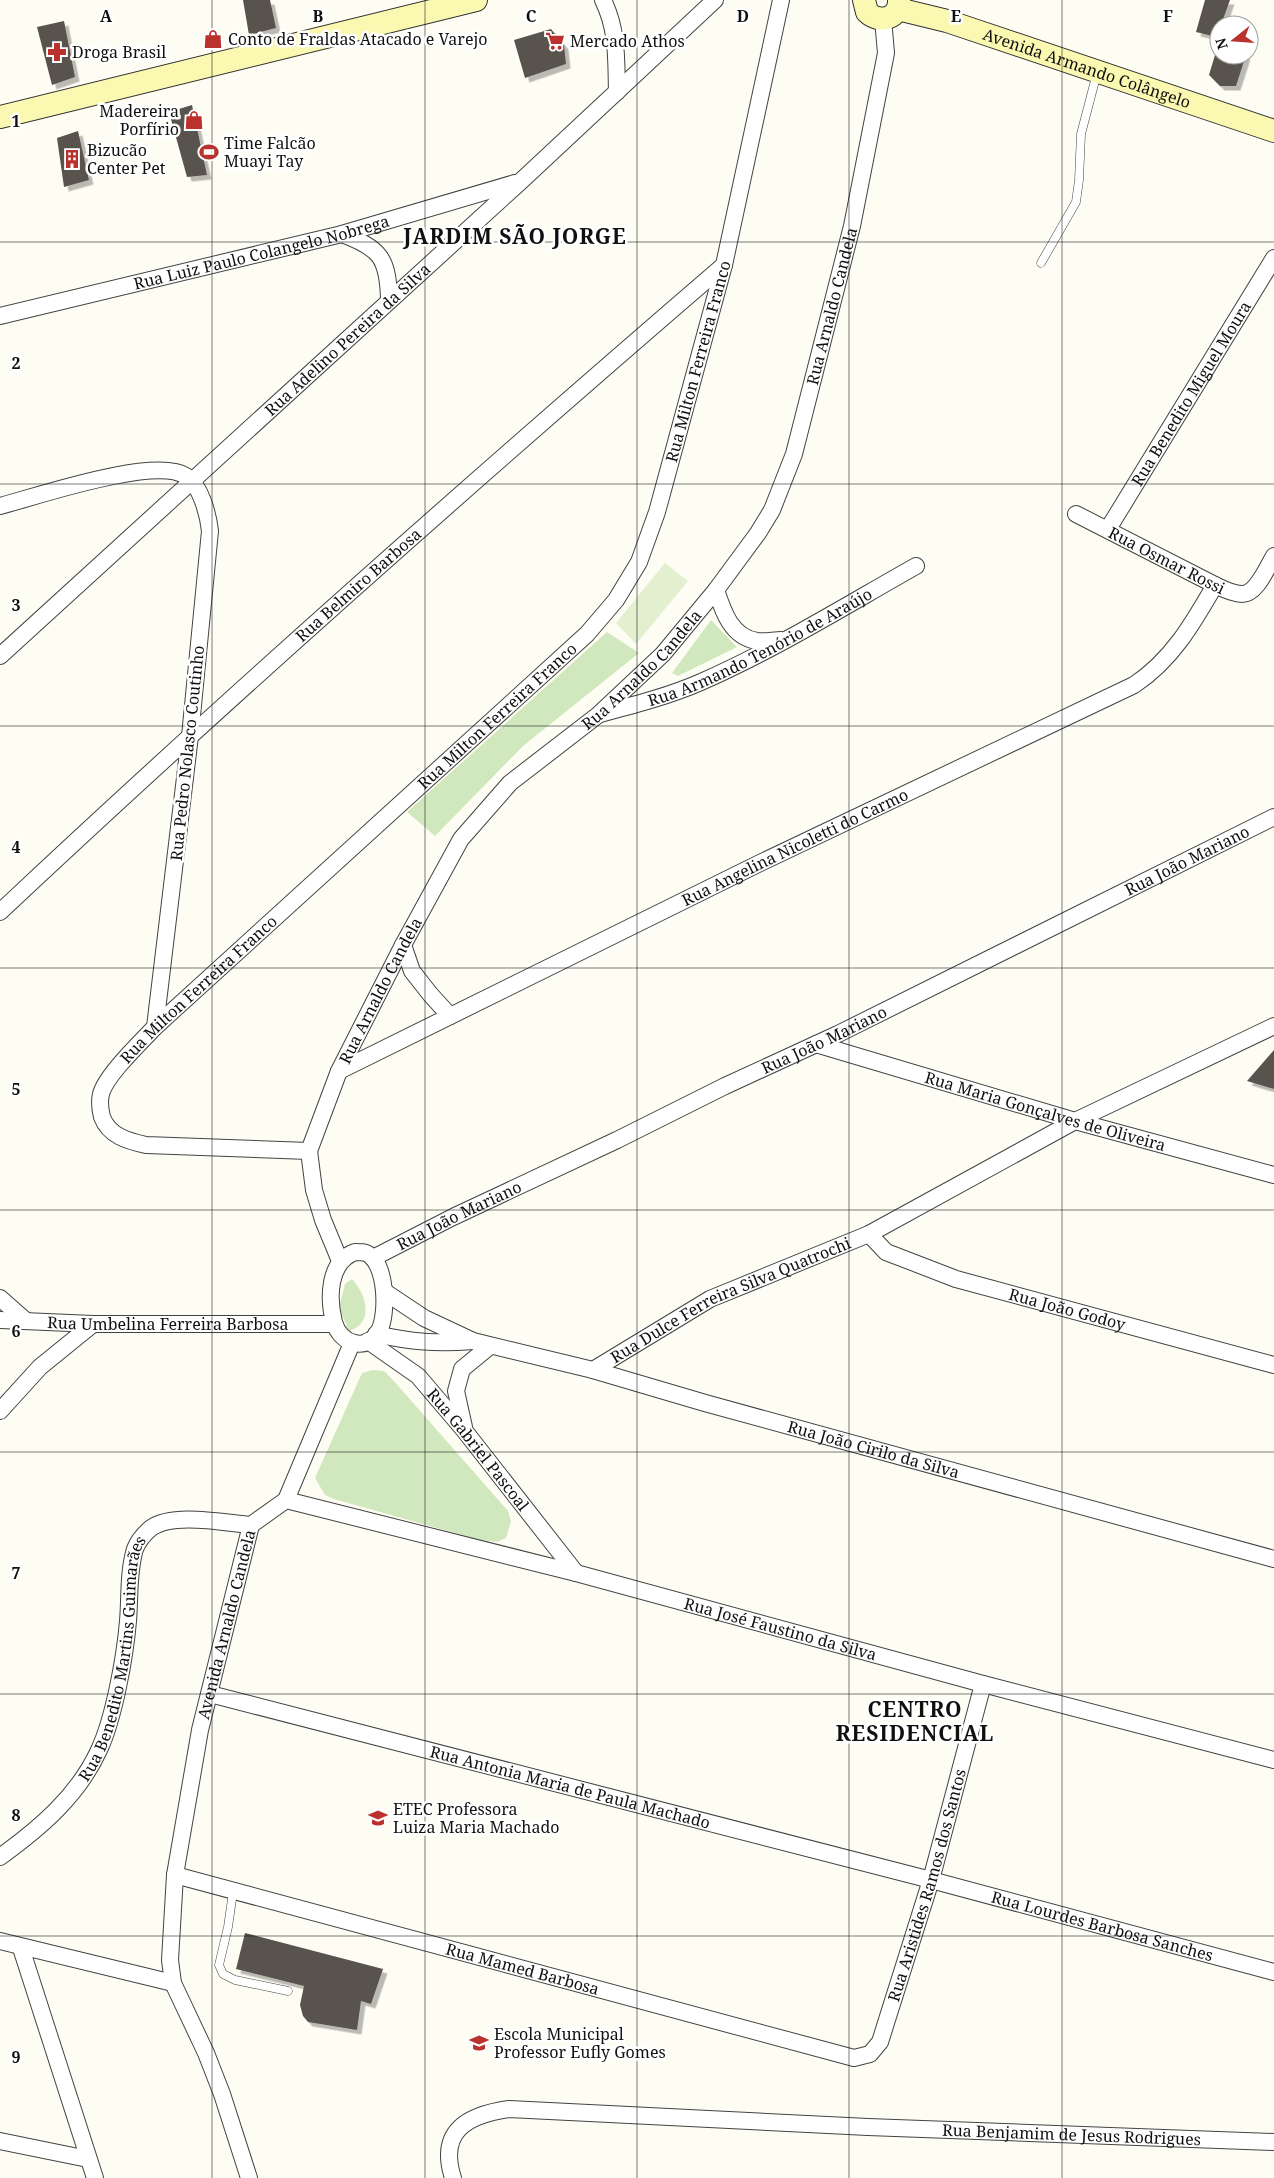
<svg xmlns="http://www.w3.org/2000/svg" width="1274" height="2178" font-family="'Noto Serif',serif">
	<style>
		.green { fill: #d1e8be }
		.pitch { fill: #e2f0cf }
		.building { fill: #58524d; filter: url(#shadow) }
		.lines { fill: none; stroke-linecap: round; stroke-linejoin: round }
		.lane-casing { stroke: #434343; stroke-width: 9 }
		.street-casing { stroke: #434343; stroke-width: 18 }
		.secondary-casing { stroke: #323232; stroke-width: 24 }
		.lane { stroke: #fff; stroke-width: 8 }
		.street { stroke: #fff; stroke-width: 16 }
		.secondary { stroke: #fbf8b2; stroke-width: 22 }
		.grid { fill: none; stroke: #101010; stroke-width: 1; stroke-opacity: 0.55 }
		.labels { text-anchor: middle; stroke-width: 5; stroke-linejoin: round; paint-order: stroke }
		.poi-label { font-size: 16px; fill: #101010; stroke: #fff; text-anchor: start }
		.street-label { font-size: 16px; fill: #101010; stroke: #fff }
		.district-label { font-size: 21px; font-weight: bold; letter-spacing: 1px; fill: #101010; stroke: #fff }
		.grid-label { font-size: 16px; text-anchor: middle; font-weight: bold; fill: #101010; stroke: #fff; stroke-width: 5; stroke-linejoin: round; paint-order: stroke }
	</style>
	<defs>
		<filter id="shadow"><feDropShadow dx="4.5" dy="4.5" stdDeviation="0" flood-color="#0004"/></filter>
	</defs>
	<rect width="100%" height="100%" fill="#fefdf3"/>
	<g class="green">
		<polygon points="711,620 737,647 678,676 672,673"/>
		<polygon points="607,632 639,653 523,746 435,836 407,812"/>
		<path d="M352,1279C366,1294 375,1323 349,1331L339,1308L345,1284Z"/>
		<polygon points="373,1370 384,1371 393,1380 508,1511 511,1521 506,1538 497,1542 480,1540 334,1499 325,1495 315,1478 362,1373"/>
	</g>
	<polygon class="pitch" points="665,563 688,581 636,644 616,623"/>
	<g class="building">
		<polygon points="243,0 270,0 276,28 249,35"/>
		<polygon points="1205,0 1230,0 1221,25 1219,25 1217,37 1196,32"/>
		<polygon points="64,21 75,77 52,85 37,27"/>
		<polygon points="551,29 564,45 566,64 525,78 514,40"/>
		<polygon points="1215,55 1246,55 1236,86 1220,86 1209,75"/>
		<polygon points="192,105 207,175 187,177 169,112"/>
		<polygon points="78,131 89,180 64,187 57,138"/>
		<polygon points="1274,1050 1274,1089 1247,1081"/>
		<polygon points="245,1933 383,1969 371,2004 361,2001 357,2030 308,2022 303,2016 300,2005 304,1986 236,1969"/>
	</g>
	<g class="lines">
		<g class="lane-casing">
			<g id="lane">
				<polyline points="1041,263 1076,202 1079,180 1081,134 1097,73"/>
				<polyline points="233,1892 228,1927 219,1965 223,1974 235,1980 288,1991"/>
			</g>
		</g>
		<g class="street-casing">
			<g id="street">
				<path d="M603,0C618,31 616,58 617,92"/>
				<path d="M342,234C380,248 388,258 389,299"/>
				<path id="s1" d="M0,316L342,234L515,183"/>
				<path d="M0,506C38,496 155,456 186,476C201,486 208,514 210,531L190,736L155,1027"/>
				<path id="s2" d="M1076,514L1215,585C1223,589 1233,594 1242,594C1257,594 1267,567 1274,556"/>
				<path id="s3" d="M1108,529L1274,258"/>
				<path d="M716,590C723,611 731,637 757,641C765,642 774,640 781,640"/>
				<path id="s4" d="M0,656L520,182L715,0"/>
				<path id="s5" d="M600,714C634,705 669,696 701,682C776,649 845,606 916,566"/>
				<path id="s6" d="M0,912C236,690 479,476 724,265"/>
				<polyline points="403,945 412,971 430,994 450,1016"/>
				<path id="s7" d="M816,1044L1075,1121L1274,1175"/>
				<path id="s8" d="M339,1071L760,863L1134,685C1172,660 1193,623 1215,585"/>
				<path id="s9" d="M309,1151L146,1145C128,1141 109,1136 102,1117C100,1109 99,1102 101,1094C106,1075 141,1042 155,1027L587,634L616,600L639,562L657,512L724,265L781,0"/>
				<path id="s10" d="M869,1234L886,1252L956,1279L1274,1365"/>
				<path d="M355,1252C358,1252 363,1252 366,1253C387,1262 388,1314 379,1331C367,1353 340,1344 334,1322C328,1298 328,1262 355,1252Z"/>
				<path id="s11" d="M373,1258L453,1217L617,1140L725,1086L838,1034L1274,817"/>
				<path id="s12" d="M340,1261L323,1220L314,1190L309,1151L339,1071L403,945L461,839L510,783L598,715L663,654L716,590L758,533L772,510L794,454L852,226L886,53L883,19"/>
				<path id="s13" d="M385,1292L424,1318L473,1341L593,1370L705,1403L1274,1559"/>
				<polyline points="0,1298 26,1321"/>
				<path id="s14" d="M0,1320L93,1324H334"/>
				<path d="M376,1334C411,1342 437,1344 473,1341"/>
				<path id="s15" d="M368,1341L418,1376L464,1430L576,1573"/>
				<path id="s16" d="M593,1370L710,1299L869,1234L1075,1121L1274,1026"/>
				<polyline points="0,1411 40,1367 93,1324"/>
				<polyline points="464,1427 456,1391 462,1369 490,1346"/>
				<path id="s17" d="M286,1500L576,1573L983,1684L1274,1760"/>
				<path id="s18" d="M210,1694L931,1880L1274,1972"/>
				<path id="s19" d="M0,1857C40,1828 78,1796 99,1750C114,1718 125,1657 128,1621C130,1598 128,1572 135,1549C138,1541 144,1534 151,1528C173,1512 225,1523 251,1525"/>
				<path id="s20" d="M175,1875L854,2058L870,2054L880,2042L931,1880L983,1684"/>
				<polyline points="0,1941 173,1983"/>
				<polyline points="21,1948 95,2178"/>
				<polyline points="0,2141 88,2159"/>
				<path id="s21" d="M249,2178L222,2094L206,2053L173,1983L170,1960L175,1875L200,1730L251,1525L286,1500L352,1343"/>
				<path id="s22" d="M453,2178C438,2131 467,2115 509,2109L868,2127L1274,2142"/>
			</g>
		</g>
		<g class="secondary-casing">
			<g id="secondary">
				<path d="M864,0L867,12C879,24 900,19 899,0"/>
				<path id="s23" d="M898,9L947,21L1274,131"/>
				<polyline points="0,117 476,0"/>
			</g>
		</g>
		<use href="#lane" class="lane"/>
		<use href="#street" class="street"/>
		<use href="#secondary" class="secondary"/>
	</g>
	<path class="grid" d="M212,0V2178M425,0V2178M637,0V2178M849,0V2178M1062,0V2178M0,242H1274M0,484H1274M0,726H1274M0,968H1274M0,1210H1274M0,1452H1274M0,1694H1274M0,1936H1274"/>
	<defs>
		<g id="shop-bare" transform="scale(1.5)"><path d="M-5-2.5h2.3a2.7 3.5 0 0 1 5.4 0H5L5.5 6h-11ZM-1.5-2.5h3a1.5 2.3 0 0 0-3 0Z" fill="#ba312e" stroke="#fff" stroke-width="2.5" paint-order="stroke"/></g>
		<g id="supermarket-bare" transform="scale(1.5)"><path d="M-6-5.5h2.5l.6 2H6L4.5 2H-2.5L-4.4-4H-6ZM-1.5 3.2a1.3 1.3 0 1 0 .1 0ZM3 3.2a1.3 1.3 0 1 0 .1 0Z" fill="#ba312e" stroke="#fff" stroke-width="2.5" paint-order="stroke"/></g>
		<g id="pharmacy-bare" transform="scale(1.5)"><path d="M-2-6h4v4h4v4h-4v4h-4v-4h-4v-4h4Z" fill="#ba312e" stroke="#fff" stroke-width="2.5" paint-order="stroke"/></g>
		<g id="stadium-bare" transform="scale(1.5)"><path d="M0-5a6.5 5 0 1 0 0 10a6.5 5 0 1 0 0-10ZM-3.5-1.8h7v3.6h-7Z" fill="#ba312e" stroke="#fff" stroke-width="2.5" paint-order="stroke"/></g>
		<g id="building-bare" transform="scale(1.5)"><path d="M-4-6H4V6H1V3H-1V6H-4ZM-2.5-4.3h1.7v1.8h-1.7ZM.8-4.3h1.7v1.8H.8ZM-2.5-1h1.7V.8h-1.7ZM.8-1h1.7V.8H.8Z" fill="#ba312e" stroke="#fff" stroke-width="2.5" paint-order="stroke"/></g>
		<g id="university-bare" transform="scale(1.5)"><path d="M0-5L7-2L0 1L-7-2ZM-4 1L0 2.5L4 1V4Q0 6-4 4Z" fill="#ba312e" stroke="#fff" stroke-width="2.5" paint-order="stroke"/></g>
		<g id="school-bare" transform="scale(1.5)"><path d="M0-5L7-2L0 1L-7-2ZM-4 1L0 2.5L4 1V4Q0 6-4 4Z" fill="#ba312e" stroke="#fff" stroke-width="2.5" paint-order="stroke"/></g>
	</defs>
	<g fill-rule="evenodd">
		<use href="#shop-bare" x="213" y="39"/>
		<use href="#supermarket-bare" x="555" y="41"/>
		<use href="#pharmacy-bare" x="57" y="52"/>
		<use href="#shop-bare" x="194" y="120"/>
		<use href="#stadium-bare" x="209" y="152"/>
		<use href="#building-bare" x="72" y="159"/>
		<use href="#university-bare" x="378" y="1818"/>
		<use href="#school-bare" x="479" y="2043"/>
	</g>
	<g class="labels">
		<g class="poi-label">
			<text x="228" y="45">Conto de Fraldas Atacado e Varejo</text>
			<text x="570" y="47">Mercado Athos</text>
			<text x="72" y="58">Droga Brasil</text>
			<text x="179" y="117" text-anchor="end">Madereira<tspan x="179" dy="18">Porfírio</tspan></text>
			<text x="224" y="149">Time Falcão<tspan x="224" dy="18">Muayi Tay</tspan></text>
			<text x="87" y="156">Bizucão<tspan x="87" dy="18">Center Pet</tspan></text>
			<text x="393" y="1815">ETEC Professora<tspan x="393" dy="18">Luiza Maria Machado</tspan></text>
			<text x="494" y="2040">Escola Municipal<tspan x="494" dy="18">Professor Eufly Gomes</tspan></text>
		</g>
		<g class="street-label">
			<text dy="6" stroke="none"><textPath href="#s23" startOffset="198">Avenida Armando Colângelo</textPath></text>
			<text dy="6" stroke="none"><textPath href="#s1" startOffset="269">Rua Luiz Paulo Colangelo Nobrega</textPath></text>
			<text dy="6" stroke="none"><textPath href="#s12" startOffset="1131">Rua Arnaldo Candela</textPath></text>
			<text dy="6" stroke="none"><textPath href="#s4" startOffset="470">Rua Adelino Pereira da Silva</textPath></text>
			<text dy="6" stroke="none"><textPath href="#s9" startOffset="1210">Rua Milton Ferreira Franco</textPath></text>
			<text dy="6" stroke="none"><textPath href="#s3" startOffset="159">Rua Benedito Miguel Moura</textPath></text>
			<text dy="6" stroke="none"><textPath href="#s2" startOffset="102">Rua Osmar Rossi</textPath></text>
			<text dy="6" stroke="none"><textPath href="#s6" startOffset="485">Rua Belmiro Barbosa</textPath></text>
			<text dy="6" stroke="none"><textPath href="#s5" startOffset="174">Rua Armando Tenório de Araújo</textPath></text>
			<text dy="6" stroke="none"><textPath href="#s12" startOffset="711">Rua Arnaldo Candela</textPath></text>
			<text dy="6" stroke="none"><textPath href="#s9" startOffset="790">Rua Milton Ferreira Franco</textPath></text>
			<text transform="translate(187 753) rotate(-84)" y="6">Rua Pedro Nolasco Coutinho</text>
			<text dy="6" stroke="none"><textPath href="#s8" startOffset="508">Rua Angelina Nicoletti do Carmo</textPath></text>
			<text dy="6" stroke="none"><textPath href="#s11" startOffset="906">Rua João Mariano</textPath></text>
			<text dy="6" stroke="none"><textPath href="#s9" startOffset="385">Rua Milton Ferreira Franco</textPath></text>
			<text dy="6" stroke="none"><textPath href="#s12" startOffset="291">Rua Arnaldo Candela</textPath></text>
			<text dy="6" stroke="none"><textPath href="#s11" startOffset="501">Rua João Mariano</textPath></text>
			<text dy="6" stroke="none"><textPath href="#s7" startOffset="239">Rua Maria Gonçalves de Oliveira</textPath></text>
			<text dy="6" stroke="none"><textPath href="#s11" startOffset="96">Rua João Mariano</textPath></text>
			<text dy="6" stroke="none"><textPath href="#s16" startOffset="155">Rua Dulce Ferreira Silva Quatrochi</textPath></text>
			<text dy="6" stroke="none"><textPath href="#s10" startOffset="215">Rua João Godoy</textPath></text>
			<text dy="6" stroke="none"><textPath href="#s14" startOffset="168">Rua Umbelina Ferreira Barbosa</textPath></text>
			<text dy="6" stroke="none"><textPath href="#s13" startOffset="516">Rua João Cirilo da Silva</textPath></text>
			<text dy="6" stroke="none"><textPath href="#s15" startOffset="156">Rua Gabriel Pascoal</textPath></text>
			<text dy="6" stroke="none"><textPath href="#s21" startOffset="574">Avenida Arnaldo Candela</textPath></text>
			<text dy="6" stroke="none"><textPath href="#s17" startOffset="511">Rua José Faustino da Silva</textPath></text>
			<text dy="6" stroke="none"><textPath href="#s19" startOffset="240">Rua Benedito Martins Guimarães</textPath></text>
			<text dy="6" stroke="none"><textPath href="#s18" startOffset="372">Rua Antonia Maria de Paula Machado</textPath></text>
			<text dy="6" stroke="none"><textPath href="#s20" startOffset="899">Rua Aristides Ramos dos Santos</textPath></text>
			<text dy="6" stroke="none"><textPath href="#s18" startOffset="922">Rua Lourdes Barbosa Sanches</textPath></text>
			<text dy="6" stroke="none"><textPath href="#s20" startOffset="360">Rua Mamed Barbosa</textPath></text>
			<text dy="6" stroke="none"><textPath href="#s22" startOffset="670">Rua Benjamim de Jesus Rodrigues</textPath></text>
		</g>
		<g class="district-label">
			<text x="515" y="244">JARDIM SÃO JORGE</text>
			<text x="915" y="1717">CENTRO<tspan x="915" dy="24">RESIDENCIAL</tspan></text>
		</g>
	</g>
	<g class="grid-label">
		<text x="106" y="22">A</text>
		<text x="318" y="22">B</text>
		<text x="531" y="22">C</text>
		<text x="743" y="22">D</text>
		<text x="956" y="22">E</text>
		<text x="1168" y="22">F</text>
		<text x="16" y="127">1</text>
		<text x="16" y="369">2</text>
		<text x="16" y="611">3</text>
		<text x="16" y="853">4</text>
		<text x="16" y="1095">5</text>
		<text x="16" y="1337">6</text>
		<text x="16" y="1579">7</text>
		<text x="16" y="1821">8</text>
		<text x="16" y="2063">9</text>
	</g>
	<g transform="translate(1234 40) rotate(253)"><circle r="24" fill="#ffffff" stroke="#9f9f9f"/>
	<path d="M0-4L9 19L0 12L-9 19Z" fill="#ba312e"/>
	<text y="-8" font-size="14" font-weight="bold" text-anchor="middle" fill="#101010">N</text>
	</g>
</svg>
